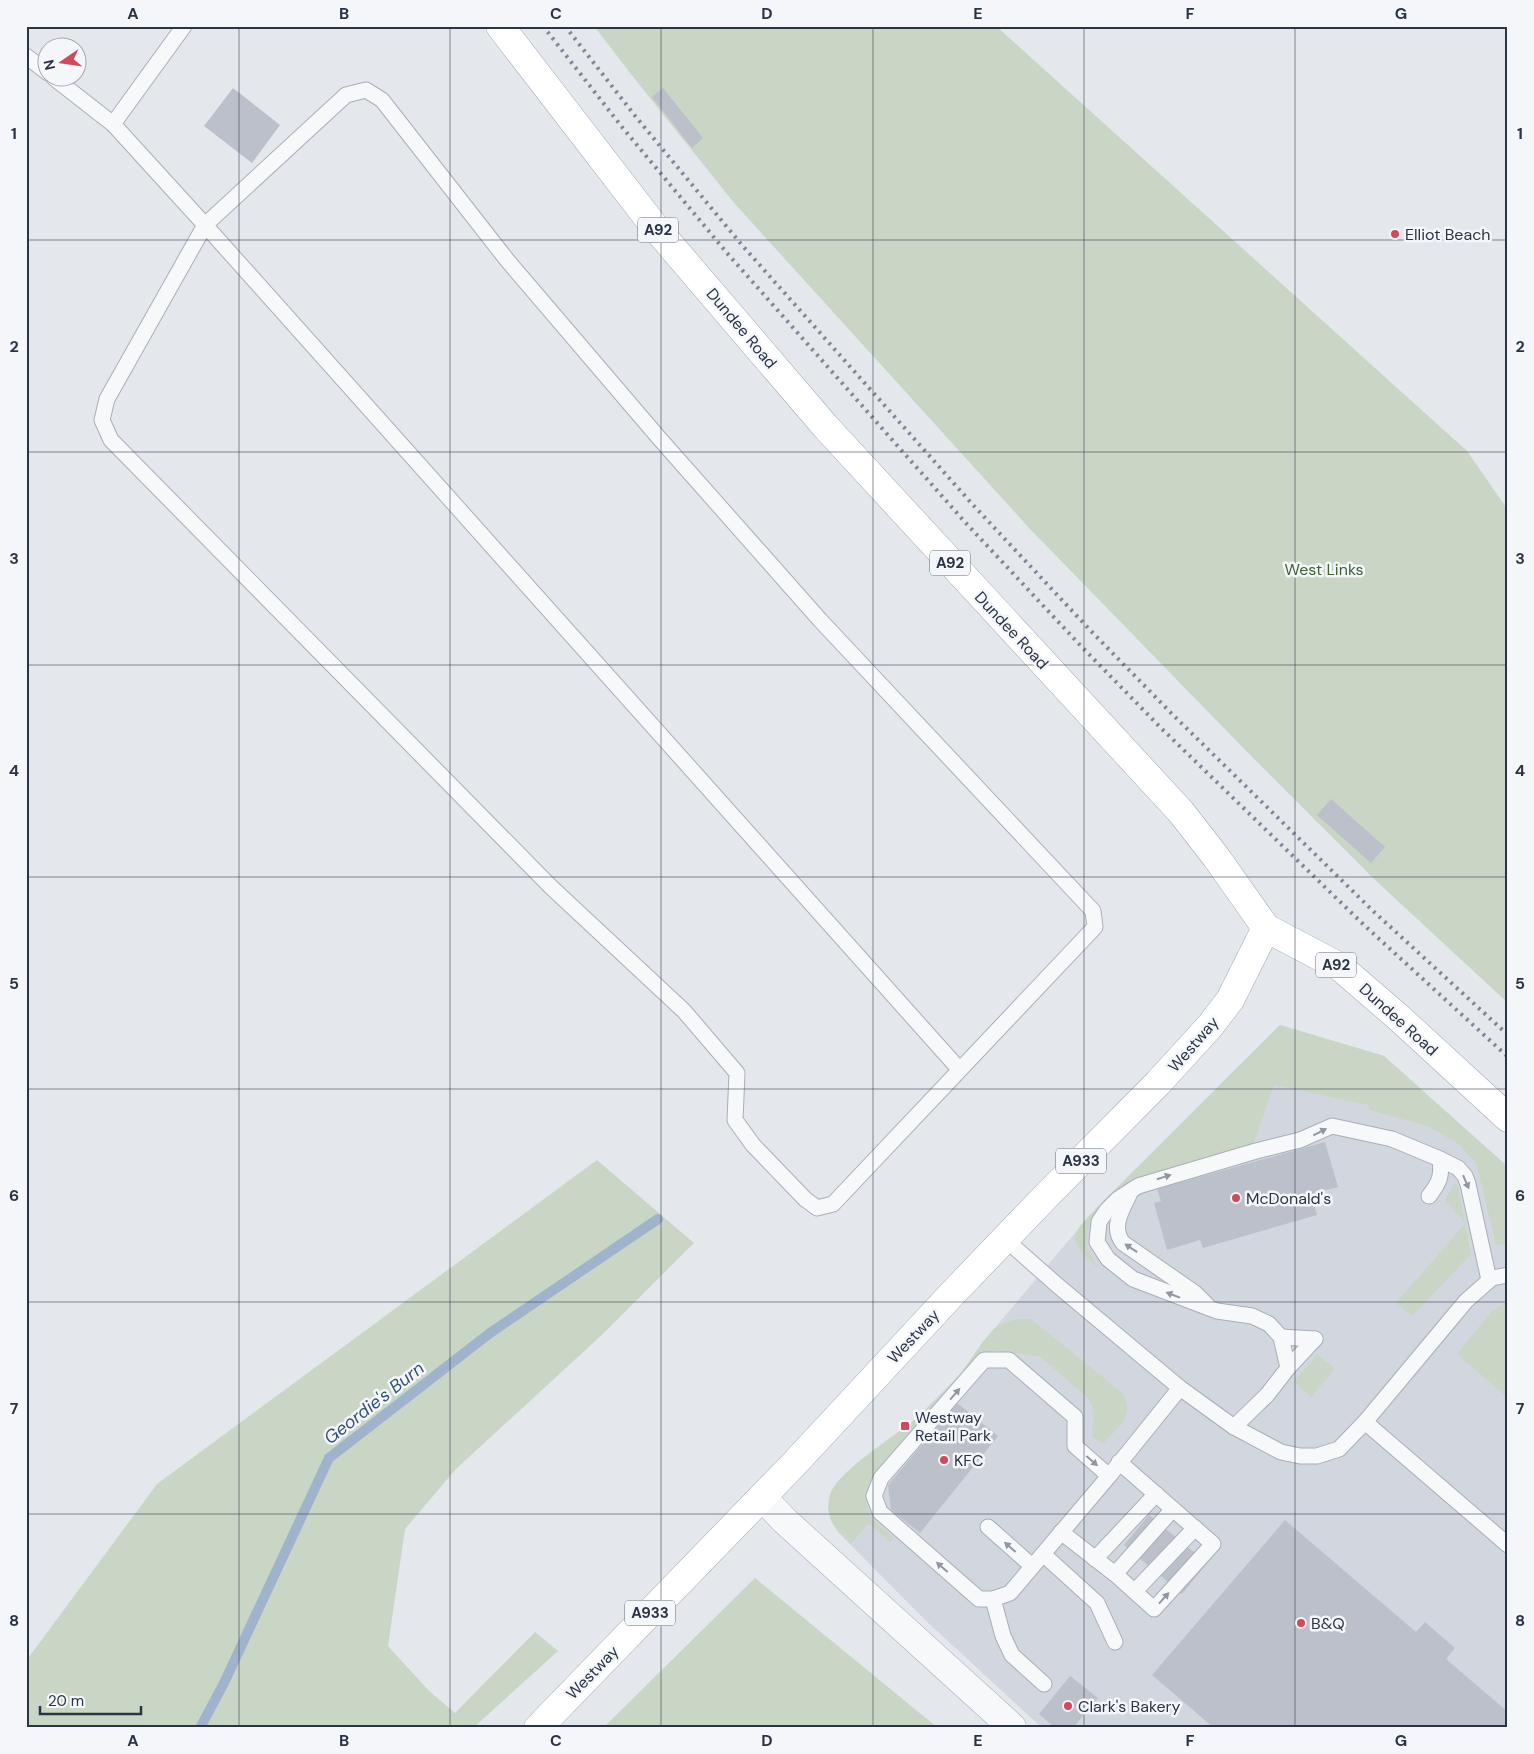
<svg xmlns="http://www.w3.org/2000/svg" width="1534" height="1754" font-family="'DM Sans',sans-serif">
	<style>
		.built { fill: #d2d6de }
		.green { fill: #c9d6c5 }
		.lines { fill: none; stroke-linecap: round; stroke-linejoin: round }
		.stream { stroke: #9fb4cc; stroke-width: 10 }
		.building { fill: #bbc0ca }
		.service-casing { stroke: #a9aeb7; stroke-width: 17 }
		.minor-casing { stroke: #a9aeb7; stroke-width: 29 }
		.primary-casing { stroke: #a3abb8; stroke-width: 29 }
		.service { stroke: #f7f8fa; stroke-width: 15 }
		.minor { stroke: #f7f8fa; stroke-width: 28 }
		.primary { stroke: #fff; stroke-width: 28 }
		.rail { stroke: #7d8696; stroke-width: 4; stroke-dasharray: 2.5 5; stroke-linecap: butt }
		.oneway { fill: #9196a0 }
		.grid { fill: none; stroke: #2b3445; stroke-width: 1; stroke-opacity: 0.55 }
		.poi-dot { fill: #d1495b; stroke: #f4f6f9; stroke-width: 2 }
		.labels { text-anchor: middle; stroke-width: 5; stroke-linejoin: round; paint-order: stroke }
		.shield { fill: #f4f6f9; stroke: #676e7b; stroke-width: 1 }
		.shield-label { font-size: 15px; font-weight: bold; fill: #2b3445 }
		.poi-label { font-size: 16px; fill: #2b3445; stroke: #f4f6f9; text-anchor: start }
		.street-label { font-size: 16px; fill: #2b3445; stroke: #f4f6f9 }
		.park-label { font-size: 16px; fill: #3f6138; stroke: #f4f6f9 }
		.water-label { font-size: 18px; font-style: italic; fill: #34527a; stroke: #f4f6f9 }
		.neatline { fill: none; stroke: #2b3445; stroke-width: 2 }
		.grid-label { font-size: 16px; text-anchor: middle; font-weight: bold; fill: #2b3445 }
	</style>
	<rect width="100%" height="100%" fill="#e4e7ec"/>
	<polygon class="built" points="1280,1025 1384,1056 1508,1167 1508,1728 1042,1728 924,1619 837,1531 831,1521 828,1508 831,1493 841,1479 916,1419 962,1372 993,1330 1097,1207"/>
	<g class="green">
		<polygon points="594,26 996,26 1467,451 1508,510 1508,1003 1374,879 1253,758 1031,530 735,204 634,78"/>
		<path d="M1280,1025L1384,1056L1508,1167V1244L1496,1245L1477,1165L1461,1146L1430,1127L1370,1110L1368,1105L1274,1085L1253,1145L1164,1172L1133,1178L1097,1209L1089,1224L1086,1246L1098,1268C1089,1259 1073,1248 1076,1234C1077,1229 1082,1224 1085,1220Z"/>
		<polygon points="597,1160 694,1243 605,1332 456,1469 405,1529 388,1646 429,1691 455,1713 535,1632 558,1651 473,1728 26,1728 26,1661 157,1484"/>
		<polygon points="1454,1183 1458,1188 1471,1254 1412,1316 1396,1303 1464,1225 1462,1219 1445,1200"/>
		<polygon points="1508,1301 1508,1398 1457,1354 1492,1311"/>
		<path d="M1016,1319H1031L1120,1391C1138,1413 1118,1427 1103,1444L1092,1436C1093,1422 1096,1408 1087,1397L1039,1356L995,1350L986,1354L868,1490C862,1517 876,1522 894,1538L890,1542L869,1523L851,1544C836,1530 824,1517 830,1495C837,1471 896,1436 915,1419C930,1406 951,1386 963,1370C973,1357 981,1342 993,1330C999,1323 1008,1322 1016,1319Z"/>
		<polygon points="1317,1354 1335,1369 1311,1397 1294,1382"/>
		<polygon points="755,1578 938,1728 603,1728"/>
	</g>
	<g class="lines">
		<polyline class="stream" points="200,1728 224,1683 329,1458 490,1333 658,1219"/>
	</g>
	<g class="building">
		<polygon points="233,88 280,125 252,163 204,126"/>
		<polygon points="663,88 703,138 692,148 652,97"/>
		<polygon points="1331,799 1385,847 1371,863 1317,815"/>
		<polygon points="1325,1142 1338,1187 1311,1194 1317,1215 1203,1248 1200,1240 1167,1250 1154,1203 1161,1201 1157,1189"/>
		<polygon points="957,1403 998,1436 920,1533 891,1510 888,1485"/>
		<polygon points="1149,1515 1207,1563 1182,1594 1124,1545"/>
		<polygon points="1285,1520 1416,1632 1425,1622 1455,1648 1446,1659 1508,1712 1508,1728 1214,1728 1152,1675"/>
		<polygon points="1070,1676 1098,1698 1073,1728 1055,1728 1039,1714"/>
	</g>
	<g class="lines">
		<g class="service-casing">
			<g id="service">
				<polyline points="26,56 48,73"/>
				<polyline points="54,78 113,124 205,225 959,1069"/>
				<polygon points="366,90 382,100 507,260 659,438 820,620 1093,911 1095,927 833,1204 817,1208 805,1199 753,1145 735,1120 737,1073 684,1011 551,887 111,440 102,420 107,399 205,225 346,95"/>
				<polyline points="113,124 184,26"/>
				<path d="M1130,1193C1123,1208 1110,1227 1123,1243L1195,1293L1207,1305"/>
				<path d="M1429,1196C1440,1182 1442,1176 1440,1159"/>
				<polyline points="1005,1239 1057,1285 1180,1388 1234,1427 1281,1452 1300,1456 1317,1456 1339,1449 1365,1422 1466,1301 1492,1278 1508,1275"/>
				<polyline points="1281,1337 1315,1339"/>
				<polyline points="1288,1368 1281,1337 1269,1324 1252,1316 1217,1311 1133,1279 1108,1259 1097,1242 1099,1222 1107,1210 1118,1199 1138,1186 1256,1151 1300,1140 1332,1126 1392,1139 1440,1159 1458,1168 1465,1176 1468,1184 1489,1280"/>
				<polyline points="1365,1422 1508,1545"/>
				<polyline points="1234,1427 1267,1395 1288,1368 1315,1339"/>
				<polyline points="1109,1476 1075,1446 1075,1417 1009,1360 984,1360 881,1478 874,1496 880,1512 979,1599 993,1599 1010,1593 1109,1476 1180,1388"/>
				<polyline points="988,1527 1032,1566"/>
				<polyline points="1061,1532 1115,1574 1154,1609 1213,1544 1119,1462"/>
				<polyline points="1043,1554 1097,1603 1115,1642"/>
				<polyline points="1095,1559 1156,1494"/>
				<polyline points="1115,1574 1173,1509"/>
				<polyline points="1135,1591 1195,1528"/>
				<polyline points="993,1599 1003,1636 1012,1655 1044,1684"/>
			</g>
		</g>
		<g class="minor-casing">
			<polyline id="minor" points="762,1497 785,1521 1012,1727"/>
		</g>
		<g class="primary-casing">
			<g id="primary">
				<polyline points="500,26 654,226 825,426 1181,812 1216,857 1266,928 1340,967 1397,1016 1508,1118"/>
				<polyline points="538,1728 794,1464 952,1294 1049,1193 1158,1083 1210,1026 1230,1000 1266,928"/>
			</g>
		</g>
		<use href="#service" class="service"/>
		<use href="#minor" class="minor"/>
		<use href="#primary" class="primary"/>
		<g class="rail">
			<polyline points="543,26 622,127 727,253 964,521 1079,644 1161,728 1364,925 1508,1057"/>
			<polyline points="565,26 636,117 741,244 974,506 1090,630 1173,715 1373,911 1508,1035"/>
		</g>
	</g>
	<defs><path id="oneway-solid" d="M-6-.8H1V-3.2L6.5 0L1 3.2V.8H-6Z" transform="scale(1.25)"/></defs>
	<g class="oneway">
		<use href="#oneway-solid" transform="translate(1320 1132) rotate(-27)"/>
		<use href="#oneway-solid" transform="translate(1164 1177) rotate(-17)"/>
		<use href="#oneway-solid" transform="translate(1466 1182) rotate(67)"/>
		<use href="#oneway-solid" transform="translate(1131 1248) rotate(-146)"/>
		<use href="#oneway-solid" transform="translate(1173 1295) rotate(-159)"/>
		<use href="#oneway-solid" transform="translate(955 1394) rotate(-49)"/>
		<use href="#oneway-solid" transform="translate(1092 1461) rotate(41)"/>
		<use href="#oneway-solid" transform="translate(1010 1547) rotate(-139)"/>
		<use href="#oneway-solid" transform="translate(942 1567) rotate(-139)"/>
		<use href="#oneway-solid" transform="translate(1164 1598) rotate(-48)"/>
	</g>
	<path class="grid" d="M239,26V1728M450,26V1728M661,26V1728M873,26V1728M1084,26V1728M1295,26V1728M26,240H1508M26,452H1508M26,665H1508M26,877H1508M26,1089H1508M26,1302H1508M26,1514H1508"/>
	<g class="poi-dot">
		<circle cx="1395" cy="234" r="5"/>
		<circle cx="1236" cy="1198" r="5"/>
		<rect x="900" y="1421" width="10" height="10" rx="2.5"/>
		<circle cx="944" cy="1460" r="5"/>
		<circle cx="1301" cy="1623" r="5"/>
		<circle cx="1068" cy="1706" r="5"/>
	</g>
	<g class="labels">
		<g class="shield">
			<rect x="638" y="217.5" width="40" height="25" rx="4"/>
			<rect x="930" y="550.5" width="40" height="25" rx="4"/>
			<rect x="1316" y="952.5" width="40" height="25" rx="4"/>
			<rect x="1056" y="1148.5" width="50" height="25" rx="4"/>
			<rect x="625" y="1600.5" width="50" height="25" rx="4"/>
		</g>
		<g class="shield-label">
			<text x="658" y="235">A92</text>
			<text x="950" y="568">A92</text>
			<text x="1336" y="970">A92</text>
			<text x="1081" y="1166">A933</text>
			<text x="650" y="1618">A933</text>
		</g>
		<g class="poi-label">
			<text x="1405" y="240">Elliot Beach</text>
			<text x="1246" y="1204">McDonald's</text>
			<text x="915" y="1423">Westway<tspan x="915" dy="18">Retail Park</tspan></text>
			<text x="954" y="1466">KFC</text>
			<text x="1311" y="1629">B&amp;Q</text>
			<text x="1078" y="1712">Clark's Bakery</text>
		</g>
		<g class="street-label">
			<text transform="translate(742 328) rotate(50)" y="6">Dundee Road</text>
			<text transform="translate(1012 630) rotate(47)" y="6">Dundee Road</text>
			<text transform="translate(1399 1019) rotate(42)" y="6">Dundee Road</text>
			<text transform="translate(1193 1044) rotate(-49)" y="6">Westway</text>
			<text transform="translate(913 1336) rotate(-47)" y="6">Westway</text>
			<text transform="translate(592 1672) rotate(-46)" y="6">Westway</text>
		</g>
		<g class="park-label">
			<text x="1324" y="575">West Links</text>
		</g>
		<g class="water-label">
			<text transform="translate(374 1403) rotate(-38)" y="6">Geordie's Burn</text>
		</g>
	</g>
	<rect width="1534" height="1754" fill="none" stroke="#f4f6f9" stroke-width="55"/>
	<g transform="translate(62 62) rotate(257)"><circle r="24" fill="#f4f6f9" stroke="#a4a8b1"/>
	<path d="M0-4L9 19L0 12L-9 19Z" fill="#d1495b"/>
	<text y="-8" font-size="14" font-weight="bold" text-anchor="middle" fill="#2b3445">N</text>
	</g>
	<path d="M40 1706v8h101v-8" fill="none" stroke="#2b3445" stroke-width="2.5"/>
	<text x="48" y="1706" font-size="15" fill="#2b3445" stroke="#f4f6f9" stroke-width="4" paint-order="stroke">20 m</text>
	<rect x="28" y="28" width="1478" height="1698" class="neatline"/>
	<g class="grid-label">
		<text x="133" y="19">A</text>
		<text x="344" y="19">B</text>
		<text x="556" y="19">C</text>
		<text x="767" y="19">D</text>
		<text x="978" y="19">E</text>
		<text x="1190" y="19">F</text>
		<text x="1401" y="19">G</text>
		<text x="14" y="139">1</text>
		<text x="1520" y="139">1</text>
		<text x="14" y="352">2</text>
		<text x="1520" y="352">2</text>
		<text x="14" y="564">3</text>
		<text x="1520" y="564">3</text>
		<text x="14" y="776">4</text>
		<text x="1520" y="776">4</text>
		<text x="14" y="989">5</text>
		<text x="1520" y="989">5</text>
		<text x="14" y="1201">6</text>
		<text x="1520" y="1201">6</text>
		<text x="14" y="1414">7</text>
		<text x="1520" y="1414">7</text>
		<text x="14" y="1626">8</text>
		<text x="1520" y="1626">8</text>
		<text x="133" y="1746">A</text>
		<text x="344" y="1746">B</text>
		<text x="556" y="1746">C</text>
		<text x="767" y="1746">D</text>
		<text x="978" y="1746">E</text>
		<text x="1190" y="1746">F</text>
		<text x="1401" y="1746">G</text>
	</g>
</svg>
